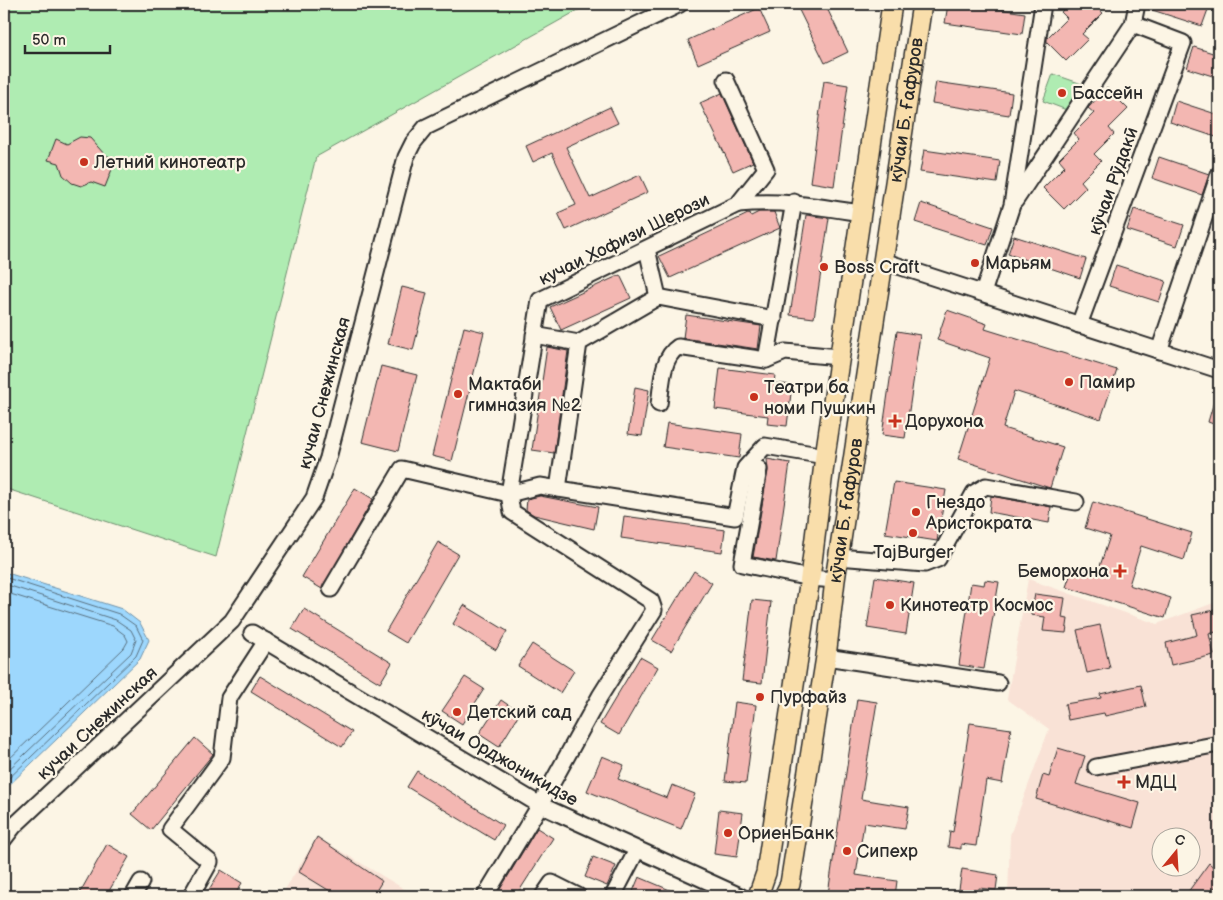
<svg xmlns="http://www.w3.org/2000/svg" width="1223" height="900" font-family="'Balsamiq Sans',sans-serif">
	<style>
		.built { fill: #f9e2d6; fill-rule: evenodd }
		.green { fill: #afecb2; stroke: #6d8c6e }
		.water { fill: #9dd7fd; stroke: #6f92a9 }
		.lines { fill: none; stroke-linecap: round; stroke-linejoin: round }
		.shore { stroke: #59707f; stroke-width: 1 }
		.building { fill: #f3b7b2; stroke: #2b2b2b }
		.minor-casing { stroke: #2b2b2b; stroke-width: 19 }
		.major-casing { stroke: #2b2b2b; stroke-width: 22 }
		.minor { stroke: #fcf5e5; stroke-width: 15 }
		.major { stroke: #f9deab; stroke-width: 19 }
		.poi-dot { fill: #c8321e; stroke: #fcf5e5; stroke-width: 2 }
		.labels { text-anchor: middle; stroke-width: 4.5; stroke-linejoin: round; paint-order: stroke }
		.poi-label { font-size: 18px; fill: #2b2b2b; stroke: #fcf5e5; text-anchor: start }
		.street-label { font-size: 18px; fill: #2b2b2b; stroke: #fcf5e5 }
	</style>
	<rect width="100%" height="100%" fill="#fcf5e5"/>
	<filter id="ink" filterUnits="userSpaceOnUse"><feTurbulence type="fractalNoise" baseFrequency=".02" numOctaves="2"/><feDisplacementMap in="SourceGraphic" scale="10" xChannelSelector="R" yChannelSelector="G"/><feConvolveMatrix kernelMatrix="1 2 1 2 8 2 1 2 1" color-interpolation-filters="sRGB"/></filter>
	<g filter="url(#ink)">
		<g class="built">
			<path d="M1028,579L1157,624L1219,601V896H1008L1010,835L1049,729L1007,699ZM1160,838H1190V868H1160Z"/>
			<polygon points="317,837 416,896 281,896"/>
		</g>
		<g class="green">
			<polygon points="4,4 589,4 316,157 216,557 4,488"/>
			<polygon points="1053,74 1082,84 1072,112 1043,101"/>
		</g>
		<polygon class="water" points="4,572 122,609 140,623 149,640 140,659 4,790"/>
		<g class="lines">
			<g class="shore">
				<polyline points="4,577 119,614 136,626 143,640 136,656 4,783"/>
				<polyline points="4,584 116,620 131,630 136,640 131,653 4,774"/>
				<polyline points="4,592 113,626 125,635 128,641 124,648 4,764"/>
			</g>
		</g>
		<g class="building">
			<polygon points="796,4 825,4 848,52 825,63"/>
			<polygon points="948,4 966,4 1025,13 1022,34 945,23"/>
			<polygon points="1069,4 1093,4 1103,13 1082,34 1088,39 1066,61 1047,42 1047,38 1067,18 1061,12"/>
			<polygon points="1146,4 1210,4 1202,26 1146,8"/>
			<polygon points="759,8 770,32 698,64 688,40"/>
			<polygon points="1194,47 1219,55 1219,78 1187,68"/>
			<polygon points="824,81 848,85 834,186 810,182"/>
			<polygon points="936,82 1012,93 1009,115 932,103"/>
			<polygon points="1107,88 1128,109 1109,128 1114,134 1094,154 1101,161 1081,181 1086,187 1064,209 1043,188 1065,166 1059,159 1079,139 1074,133 1094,113 1088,108"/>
			<polygon points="722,93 753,162 733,171 700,103"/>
			<polygon points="1176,101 1219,115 1219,138 1170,122"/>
			<polygon points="610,107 618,123 566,147 590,198 640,175 648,192 566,230 558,213 576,205 552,153 533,162 526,146"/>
			<polygon points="80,137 90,138 105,155 116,159 105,187 91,182 81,186 72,183 63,175 59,163 48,160 56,139 67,144"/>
			<polygon points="924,150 1000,161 997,183 920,172"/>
			<polygon points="1159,157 1209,174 1202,195 1152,178"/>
			<polygon points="921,203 993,227 987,245 915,222"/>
			<polygon points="1134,209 1184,225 1177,246 1127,230"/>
			<polygon points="759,212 774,212 780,228 670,278 659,256 750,213 751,216"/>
			<polygon points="806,215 829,218 814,318 790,315"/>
			<polygon points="1014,236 1086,259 1080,278 1008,254"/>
			<polygon points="1116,265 1166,281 1159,302 1109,286"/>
			<polygon points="620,275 631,298 561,330 550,307"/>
			<polygon points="402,287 427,293 413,350 388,344"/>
			<polygon points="947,310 987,324 985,329 1117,370 1101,419 1014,391 1003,428 1063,447 1050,488 958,459 990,358 937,340"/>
			<polygon points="686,315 761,326 758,349 683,338"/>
			<polygon points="464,327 484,332 452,461 432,456"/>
			<polygon points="897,331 920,335 905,438 882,435"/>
			<polygon points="547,347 568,351 554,453 532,450"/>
			<polygon points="381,366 417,375 398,451 362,442"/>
			<polygon points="720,368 775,375 774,383 792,385 787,426 767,424 768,416 715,409"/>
			<polygon points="635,387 649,390 642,436 628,434"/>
			<polygon points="1217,391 1219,392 1219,426 1208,422"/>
			<polygon points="667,423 742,434 739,458 663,447"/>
			<polygon points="767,459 790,463 776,561 753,557 768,471"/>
			<polygon points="894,482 946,490 937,541 885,533"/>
			<polygon points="355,488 373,499 322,589 302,577"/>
			<polygon points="540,496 598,507 594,529 534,515 526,510 527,499"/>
			<polygon points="991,496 1051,507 1049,523 989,512"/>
			<polygon points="1093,502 1192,533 1184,560 1141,546 1129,585 1171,598 1165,618 1066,587 1073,567 1097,575 1110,536 1085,528"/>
			<polygon points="624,516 725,530 722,552 621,538"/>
			<polygon points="438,542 458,554 406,643 386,631"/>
			<polygon points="694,571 712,583 671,651 652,640"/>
			<polygon points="875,577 914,583 906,634 867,628"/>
			<polygon points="985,580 999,582 984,669 959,665 971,583 984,585"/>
			<polygon points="1035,594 1065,598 1062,618 1068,619 1066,633 1043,631 1045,617 1031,615"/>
			<polygon points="752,600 771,602 762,683 742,681"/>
			<polygon points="464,605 507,631 496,650 453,624"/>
			<polygon points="304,609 392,663 380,683 292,629"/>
			<polygon points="1219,609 1219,631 1209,634 1214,655 1171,665 1166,643 1197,635 1192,615"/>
			<polygon points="1100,625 1110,668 1087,673 1077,630"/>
			<polygon points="532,644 574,671 560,693 518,666"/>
			<polygon points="640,657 658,667 619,735 600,724"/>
			<polygon points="260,676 352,732 342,747 251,691"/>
			<polygon points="465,677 484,689 462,724 442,711"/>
			<polygon points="1141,685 1146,707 1105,716 1104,713 1068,720 1065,704 1101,698 1100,694"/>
			<polygon points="857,699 877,702 861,799 909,807 905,829 864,823 856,875 897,881 895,896 845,896 828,894"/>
			<polygon points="501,700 520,713 499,747 479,734"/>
			<polygon points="735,702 756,705 746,783 725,781"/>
			<polygon points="970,723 1011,729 1002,783 986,780 976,846 961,844 961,849 948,847 950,831 953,832"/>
			<polygon points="195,738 213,754 151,830 132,814"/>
			<polygon points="1058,748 1085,756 1076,784 1140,803 1133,828 1036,799 1043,775 1049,777"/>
			<polygon points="602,756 624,765 618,779 667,798 672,785 695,794 681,829 587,791"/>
			<polygon points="417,771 503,825 494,840 407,787"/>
			<polygon points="719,810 743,813 737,857 714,854"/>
			<polygon points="537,828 553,838 516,896 496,896"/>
			<polygon points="317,837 382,881 373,896 338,896 299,872"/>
			<polygon points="107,844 129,857 106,896 78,896"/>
			<polygon points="593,857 616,866 607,886 585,877"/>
			<polygon points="1209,863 1219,872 1219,881 1209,896 1185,896"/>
			<polygon points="962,869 998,875 996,890 979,888 978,896 958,896"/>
			<polygon points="221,870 242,883 234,896 205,896"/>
			<polygon points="639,877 684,896 631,896"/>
		</g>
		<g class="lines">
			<g class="minor-casing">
				<g id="minor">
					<path d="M726,80L766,169L738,204C784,200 815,206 860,213"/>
					<polyline points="1015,201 1133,24 1137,4"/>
					<polyline points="647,249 658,297"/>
					<polyline points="883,261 1219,370"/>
					<polyline points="983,293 1012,205 1043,4"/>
					<polyline points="1079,325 1183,43 1133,24"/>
					<polyline points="534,335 579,343"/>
					<polyline points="1159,351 1219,174"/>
					<polyline points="766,360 794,202"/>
					<path d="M659,404C662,386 661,358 678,347L766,360L785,352L839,357"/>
					<polyline points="759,469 742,564 810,578 835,580"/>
					<polyline points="558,489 579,343 658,297 774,319"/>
					<polyline points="838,557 925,564 938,559 974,493 986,486 1076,502"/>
					<polyline points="331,589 402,469 509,494 540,486 735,517 745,468 765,446 825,456"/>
					<polyline points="252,633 540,805 740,896"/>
					<polyline points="826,657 998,683"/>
					<polyline points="1096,767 1219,744"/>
					<polyline points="4,839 14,826 232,621 314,498 328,458 406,157 413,143 426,127 680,4"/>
					<polyline points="133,896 141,882"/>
					<polyline points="191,896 210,862 170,829 222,758 229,698 266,641"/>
					<polyline points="485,896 540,805 600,696 654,610 651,601 512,512 509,494 540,300 738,204"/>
					<polyline points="543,896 552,883 578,896"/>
					<polyline points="613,896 637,850"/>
				</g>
			</g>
			<g class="major-casing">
				<g id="major">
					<polyline points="758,896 766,873 810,578 825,456 892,4"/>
					<path id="s1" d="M784,896L790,884L826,657L835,580L922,4"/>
				</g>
			</g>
			<use href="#minor" class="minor"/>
			<use href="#major" class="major"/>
		</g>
	</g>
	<g class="poi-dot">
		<circle cx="1062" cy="93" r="5"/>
		<circle cx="84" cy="162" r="5"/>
		<circle cx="975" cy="263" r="5"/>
		<circle cx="824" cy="267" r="5"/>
		<circle cx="1069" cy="382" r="5"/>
		<circle cx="458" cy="394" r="5"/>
		<circle cx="754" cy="397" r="5"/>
		<path d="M892.5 413.5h5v5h5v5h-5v5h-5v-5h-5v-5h5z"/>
		<circle cx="916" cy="512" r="5"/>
		<circle cx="913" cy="533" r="5"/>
		<path d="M1117.5 563.5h5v5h5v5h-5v5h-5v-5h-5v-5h5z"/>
		<circle cx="890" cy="605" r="5"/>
		<circle cx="760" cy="697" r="5"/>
		<circle cx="457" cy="712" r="5"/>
		<path d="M1121.5 774.5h5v5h5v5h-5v5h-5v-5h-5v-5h5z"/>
		<circle cx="728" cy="833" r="5"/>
		<circle cx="847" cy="851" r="5"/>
	</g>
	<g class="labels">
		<g class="poi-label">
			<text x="1072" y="99">Бассейн</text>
			<text x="94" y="168">Летний кинотеатр</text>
			<text x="985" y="269">Марьям</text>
			<text x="834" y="273">Boss Craft</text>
			<text x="1079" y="388">Памир</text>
			<text x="468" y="390">Мактаби<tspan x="468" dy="21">гимназия №2</tspan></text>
			<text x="764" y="393">Театри ба<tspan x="764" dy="21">номи Пушкин</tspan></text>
			<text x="905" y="427">Дорухона</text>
			<text x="926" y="508">Гнездо<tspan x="926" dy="21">Аристократа</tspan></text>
			<text x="913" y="558" text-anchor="middle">TajBurger</text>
			<text x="1109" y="577" text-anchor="end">Беморхона</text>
			<text x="900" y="611">Кинотеатр Космос</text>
			<text x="770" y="703">Пурфайз</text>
			<text x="467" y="718">Детский сад</text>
			<text x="1135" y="788">МДЦ</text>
			<text x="738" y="839">ОриенБанк</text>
			<text x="857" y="857">Сипехр</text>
		</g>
		<g class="street-label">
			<text dy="6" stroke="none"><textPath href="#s1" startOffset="796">кӯчаи Б. Ғафуров</textPath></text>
			<text transform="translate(1113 181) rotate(-70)" y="6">кӯчаи Рӯдакӣ</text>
			<text transform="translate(624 239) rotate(-26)" y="6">кучаи Хофизи Шерози</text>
			<text transform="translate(324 393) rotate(-75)" y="6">кучаи Снежинская</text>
			<text dy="6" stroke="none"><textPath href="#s1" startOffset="391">кӯчаи Б. Ғафуров</textPath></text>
			<text transform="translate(97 723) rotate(-43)" y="6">кучаи Снежинская</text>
			<text transform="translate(500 757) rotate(30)" y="6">кӯчаи Орджоникидзе</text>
		</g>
	</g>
	<rect width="1223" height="900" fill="none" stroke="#fcf5e5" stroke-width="20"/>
	<rect x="10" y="10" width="1203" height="880" fill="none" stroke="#2b2b2b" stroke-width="2" filter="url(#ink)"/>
	<g transform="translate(1176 852) rotate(18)"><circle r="24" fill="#fcf5e5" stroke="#a8a49b"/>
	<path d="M0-4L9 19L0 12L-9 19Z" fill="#c8321e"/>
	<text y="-8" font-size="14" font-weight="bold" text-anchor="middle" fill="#2b2b2b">С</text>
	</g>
	<path d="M25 45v8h85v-8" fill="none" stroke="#2b2b2b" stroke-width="2.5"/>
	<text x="32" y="45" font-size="15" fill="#2b2b2b" stroke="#fcf5e5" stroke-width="4" paint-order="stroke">50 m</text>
</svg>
